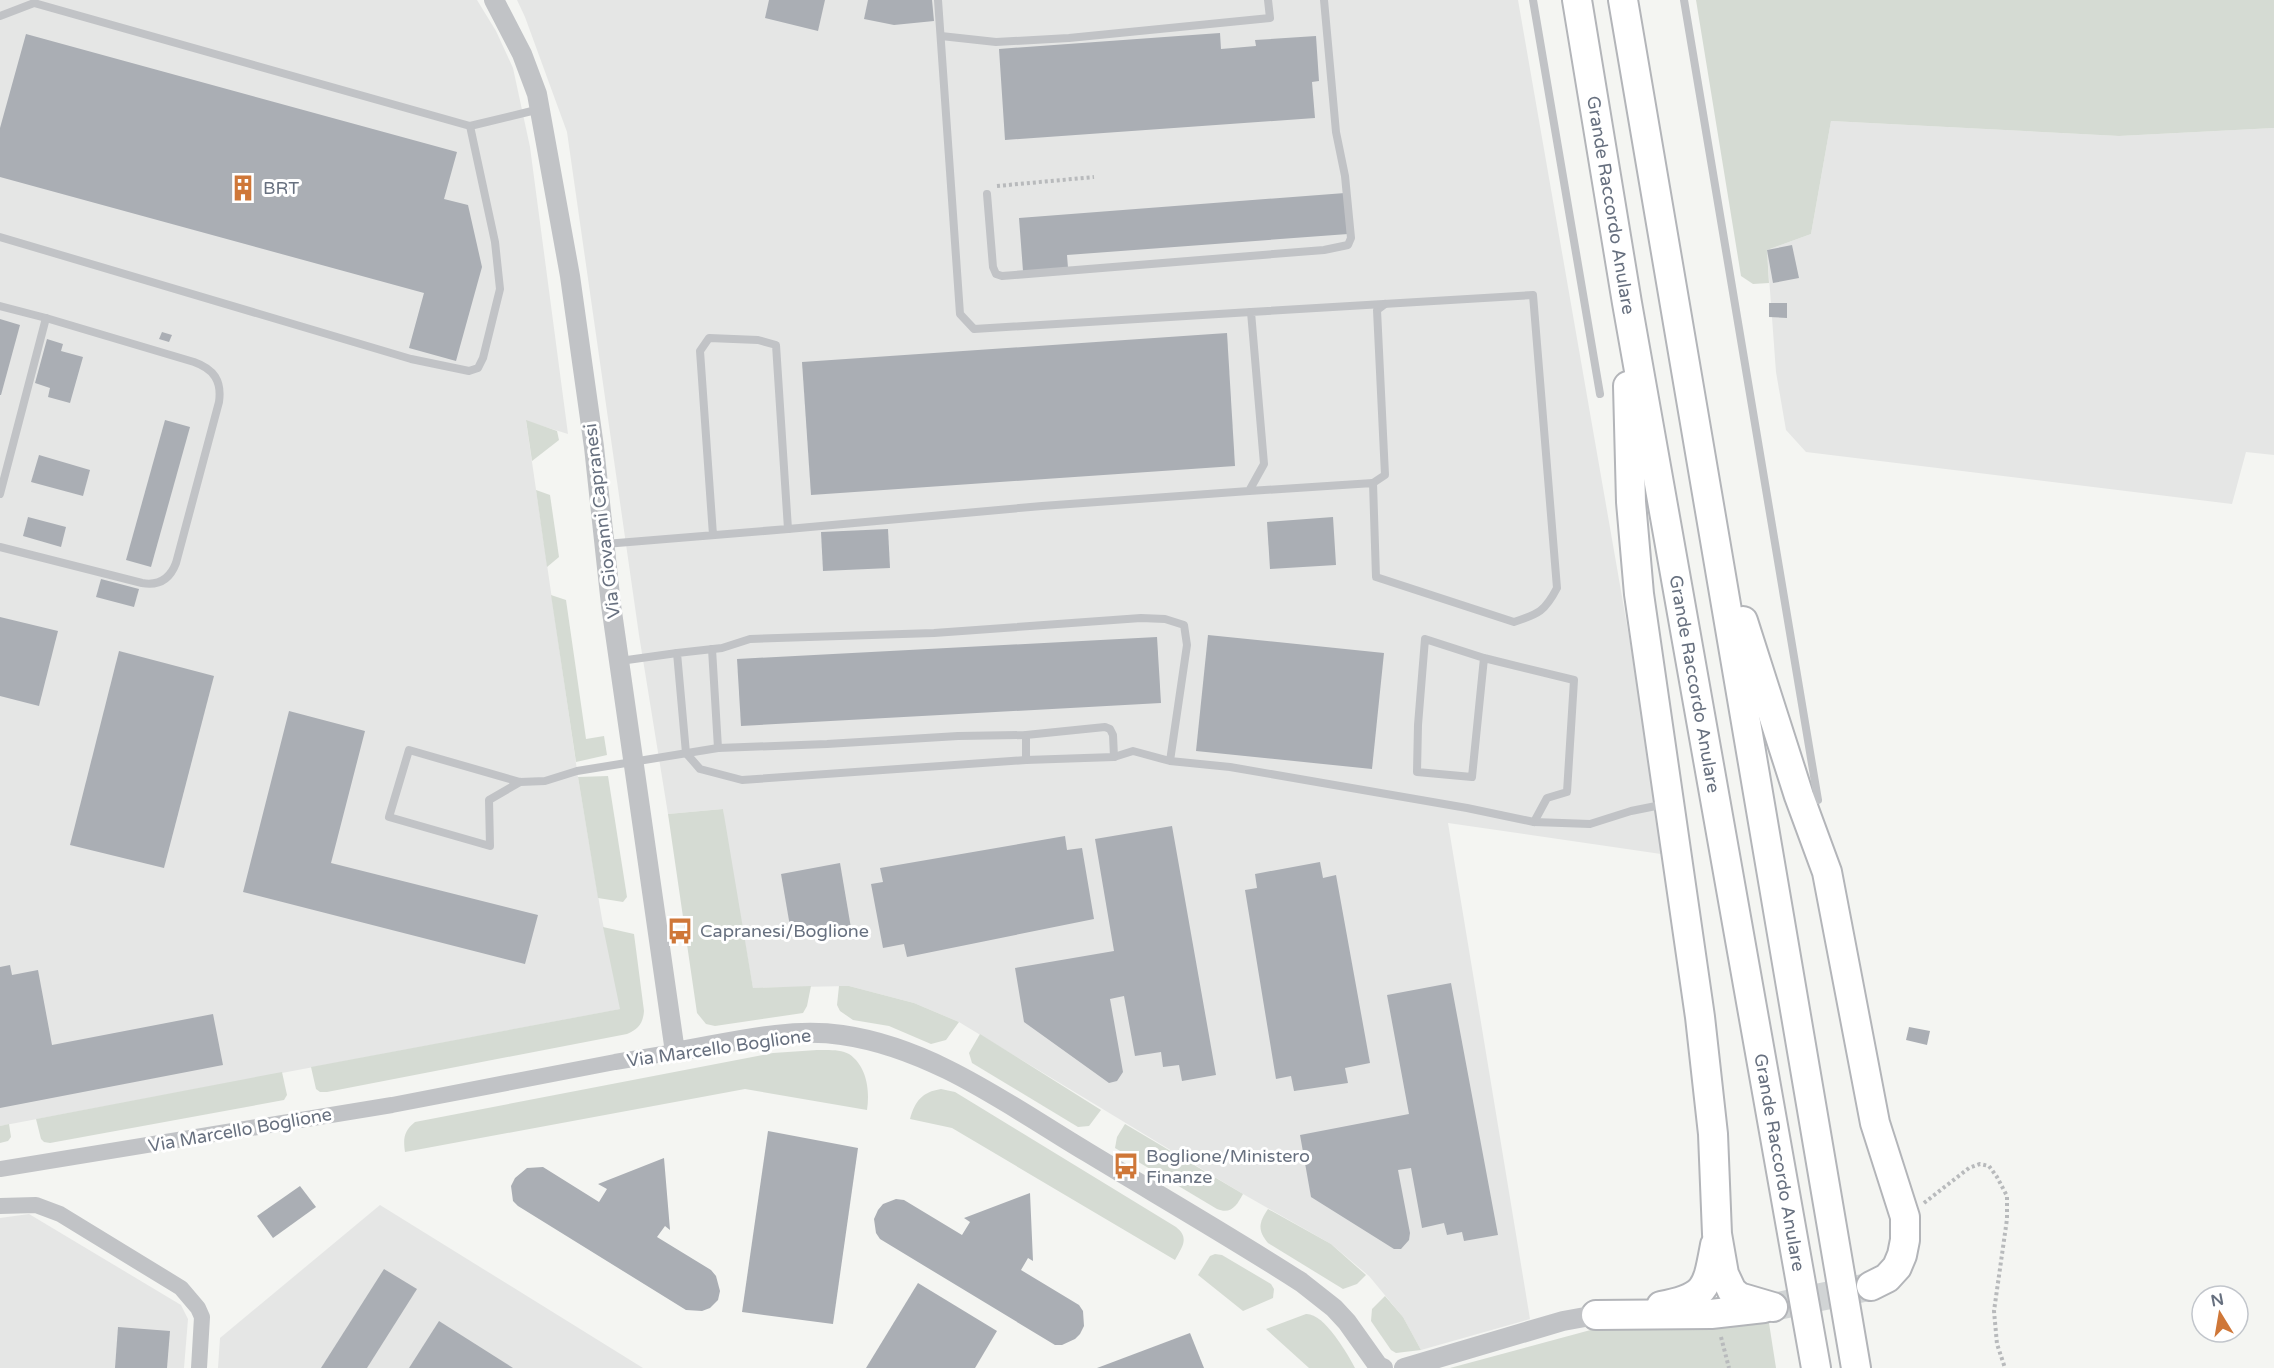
<svg xmlns="http://www.w3.org/2000/svg" width="2274" height="1368" font-family="'Varela Round',sans-serif">
	<style>
		.built { fill: #e5e6e5 }
		.green { fill: #d5dbd3 }
		.building { fill: #aaaeb4 }
		.lines { fill: none; stroke-linecap: round; stroke-linejoin: round }
		.motorway-tunnel { stroke: #d1d4d5; stroke-width: 28; stroke-dasharray: 28 14; stroke-linecap: butt }
		.motorway-casing { stroke: #b3b5b9; stroke-width: 32 }
		.path { stroke: #b8babc; stroke-width: 4; stroke-dasharray: 3 3; stroke-linecap: butt }
		.service { stroke: #c1c3c6; stroke-width: 8 }
		.minor { stroke: #c1c3c6; stroke-width: 16 }
		.tertiary { stroke: #c1c3c6; stroke-width: 20 }
		.motorway { stroke: #fff; stroke-width: 28 }
		.labels { text-anchor: middle; stroke-width: 6; stroke-linejoin: round; paint-order: stroke }
		.poi-label { font-size: 18px; fill: #67707f; stroke: #fff; text-anchor: start }
		.street-label { font-size: 18px; fill: #67707f; stroke: #fff }
	</style>
	<rect width="100%" height="100%" fill="#f4f5f2"/>
	<g class="built">
		<polygon points="0,0 477,0 496,31 513,68 530,147 568,434 526,421 578,777 602,919 621,1009 0,1126"/>
		<polygon points="517,0 1518,0 1632,654 1661,854 1448,823 1530,1319 1421,1350 1403,1317 1369,1276 1331,1244 1243,1194 959,1022 914,1003 849,986 753,988 725,830 723,809 668,814 639,635 567,132 525,17"/>
		<polygon points="1831,121 2119,136 2274,128 2274,455 2246,452 2232,504 1806,452 1786,430 1776,372 1767,250 1811,234"/>
		<polygon points="380,1205 643,1368 218,1368 220,1338"/>
		<polygon points="29,1214 181,1305 188,1319 184,1368 0,1368 0,1218"/>
	</g>
	<g class="green">
		<polygon points="1696,0 2274,0 2274,128 2119,136 1831,121 1811,234 1767,250 1769,283 1753,284 1741,276"/>
		<polygon points="526,420 557,431 559,440 532,461"/>
		<polygon points="536,490 550,495 559,557 547,567"/>
		<polygon points="551,595 566,600 586,739 604,736 607,755 576,762"/>
		<polygon points="608,776 627,897 623,902 598,898 578,777"/>
		<polygon points="723,809 753,988 811,986 807,1006 803,1013 715,1026 706,1024 697,1013 668,814"/>
		<path d="M603,927L634,934L644,1011C643,1024 638,1029 627,1034L327,1092H320L316,1089L311,1067L620,1009Z"/>
		<polygon points="839,986 849,986 914,1003 959,1022 946,1040 931,1044 889,1026 853,1020 840,1011 837,1005"/>
		<polygon points="980,1034 1101,1110 1089,1126 1078,1127 972,1063 969,1053"/>
		<path d="M817,1050C826,1050 841,1049 849,1054C867,1066 870,1091 867,1110L745,1089L405,1152C403,1138 404,1131 415,1122L773,1053Z"/>
		<polygon points="282,1072 287,1095 284,1100 50,1143 44,1142 41,1139 36,1119"/>
		<path d="M941,1089L955,1092L1176,1227C1190,1238 1182,1247 1175,1260L952,1128L910,1119C915,1101 922,1092 941,1089Z"/>
		<polygon points="9,1124 11,1137 8,1141 0,1143 0,1126"/>
		<path d="M1125,1124L1243,1194C1237,1205 1231,1215 1217,1209L1115,1148L1117,1137Z"/>
		<path d="M1268,1209L1331,1244L1366,1275L1357,1284L1343,1289L1268,1243C1257,1230 1259,1222 1268,1209Z"/>
		<polygon points="1215,1254 1222,1255 1271,1284 1274,1289 1273,1298 1243,1311 1198,1275 1210,1256"/>
		<polygon points="1385,1296 1403,1317 1421,1350 1396,1353 1391,1350 1371,1321 1372,1309"/>
		<path d="M1306,1314C1324,1313 1347,1353 1355,1368H1309L1266,1329Z"/>
		<polygon points="1769,1323 1776,1368 1450,1368 1598,1328"/>
	</g>
	<g class="building">
		<polygon points="769,0 825,0 818,31 765,18"/>
		<polygon points="868,0 932,0 934,21 894,25 864,19"/>
		<polygon points="1220,33 1221,49 1256,46 1255,40 1316,36 1319,81 1312,82 1315,118 1005,140 999,49"/>
		<polygon points="26,34 457,152 444,199 468,205 482,267 456,361 409,348 424,293 0,177 0,128"/>
		<polygon points="1345,193 1348,234 1067,255 1068,268 1023,271 1019,218"/>
		<polygon points="1792,245 1799,278 1773,283 1767,250"/>
		<polygon points="1769,303 1787,303 1787,318 1769,317"/>
		<polygon points="0,319 20,325 1,395 0,395"/>
		<polygon points="162,332 172,335 169,342 159,339"/>
		<polygon points="1227,333 1235,466 811,495 802,362"/>
		<polygon points="47,339 63,344 61,351 83,357 70,403 48,397 50,388 35,383"/>
		<polygon points="165,420 190,427 151,567 126,560"/>
		<polygon points="39,455 90,470 83,496 31,482"/>
		<polygon points="28,517 66,527 61,547 23,536"/>
		<polygon points="1333,517 1336,565 1270,569 1267,522"/>
		<polygon points="888,529 890,568 823,571 821,532"/>
		<polygon points="101,579 139,589 134,607 96,597"/>
		<polygon points="0,617 58,631 39,706 0,696"/>
		<polygon points="1208,635 1384,653 1372,769 1196,751"/>
		<polygon points="1157,637 1161,703 741,726 737,659"/>
		<polygon points="119,651 214,676 164,868 70,845"/>
		<polygon points="289,711 365,731 331,863 538,915 525,964 243,892"/>
		<polygon points="1172,826 1216,1075 1182,1081 1179,1065 1163,1067 1161,1052 1135,1056 1124,996 1110,999 1123,1072 1117,1081 1109,1083 1024,1022 1015,968 1114,951 1095,839"/>
		<polygon points="1065,836 1067,850 1082,848 1094,919 907,957 904,944 883,948 871,884 883,882 880,868"/>
		<polygon points="1320,862 1323,878 1336,875 1370,1063 1345,1068 1348,1083 1294,1091 1291,1076 1276,1079 1245,890 1257,888 1255,874"/>
		<polygon points="840,863 851,928 792,938 781,874"/>
		<polygon points="10,965 12,975 38,970 52,1045 213,1014 223,1065 0,1108 0,967"/>
		<polygon points="1451,983 1498,1235 1464,1241 1462,1232 1447,1235 1444,1223 1422,1228 1411,1168 1398,1170 1410,1233 1409,1240 1401,1249 1394,1249 1311,1197 1300,1135 1409,1114 1387,995"/>
		<polygon points="1909,1027 1930,1031 1927,1045 1906,1040"/>
		<polygon points="768,1131 858,1148 833,1324 742,1312"/>
		<polygon points="664,1158 670,1230 665,1226 657,1237 711,1270 716,1276 720,1291 718,1300 710,1308 702,1311 686,1310 518,1206 513,1201 511,1186 515,1178 527,1168 543,1167 599,1202 607,1189 598,1184"/>
		<polygon points="300,1186 316,1207 273,1238 257,1216"/>
		<polygon points="1030,1193 1033,1261 1028,1258 1021,1270 1079,1305 1083,1311 1084,1326 1080,1334 1075,1339 1062,1345 1055,1345 880,1239 876,1233 874,1219 878,1210 883,1204 896,1199 904,1200 962,1235 970,1222 964,1218"/>
		<polygon points="384,1269 417,1289 367,1368 321,1368"/>
		<polygon points="918,1283 997,1331 975,1368 866,1368"/>
		<polygon points="439,1321 513,1368 409,1368"/>
		<polygon points="118,1327 170,1331 167,1368 115,1368"/>
		<polygon points="1190,1333 1204,1368 1097,1368"/>
	</g>
	<g class="lines">
		<polyline class="motorway-tunnel" points="1773,1307 1868,1287"/>
		<g class="motorway-casing">
			<g id="motorway">
				<path id="s1" d="M1577,0L1627,303L1816,1368"/>
				<polyline points="1623,0 1856,1368"/>
				<polyline points="1628,386 1631,502 1639,594 1700,1017 1713,1134 1717,1234 1724,1274 1732,1291 1739,1297 1773,1307"/>
				<polyline points="1743,621 1799,796 1827,872 1875,1123 1905,1217 1905,1240 1902,1255 1897,1267 1887,1278 1871,1286"/>
				<path d="M1661,1306C1707,1297 1707,1288 1715,1245"/>
				<polyline points="1596,1315 1711,1314 1764,1308"/>
			</g>
		</g>
		<g class="path">
			<polyline points="997,186 1094,177"/>
			<polyline points="1924,1203 1969,1168 1980,1164 1989,1166 1997,1177 2007,1196 2007,1219 1994,1311 1997,1344 2005,1368"/>
			<polyline points="1721,1337 1729,1368"/>
		</g>
		<g class="service">
			<polyline points="938,0 960,314 974,329 1251,312"/>
			<polyline points="1533,0 1600,394"/>
			<polyline points="1684,0 1818,800"/>
			<polyline points="0,16 34,3 470,126 540,109"/>
			<polyline points="941,36 996,42 1069,38 1270,18 1268,0"/>
			<polyline points="987,194 993,267 996,274 1002,276 1324,250 1348,245 1351,238 1345,176 1336,132 1324,0"/>
			<polyline points="0,237 411,359 469,371 478,368 483,358 500,289 495,242 470,126"/>
			<polyline points="0,306 46,318"/>
			<polyline points="1373,483 1385,475 1377,310 1385,304"/>
			<path d="M0,494L46,318L194,362C214,369 222,381 219,402L176,563C170,579 159,586 142,583L0,547"/>
			<path d="M788,529L1042,506L1249,491L1264,464L1251,312L1533,295L1557,588C1545,611 1539,614 1514,622L1376,577L1373,483L1249,491"/>
			<path d="M605,544C666,539 727,534 788,529L776,345L758,340L709,338L700,351L713,535"/>
			<polyline points="712,649 718,748"/>
			<polyline points="1484,658 1472,777 1417,772 1418,725 1425,639 1484,658 1574,680 1567,792 1547,798 1534,822"/>
			<polyline points="620,661 677,653"/>
			<polyline points="1026,760 1026,735"/>
			<polyline points="1170,761 1187,645 1184,625 1165,619 1141,618 934,633 750,639 722,648 677,653 686,753 700,769 742,780 1026,760 1114,757 1133,751 1170,761 1230,767 1467,808 1534,822 1590,824 1631,811 1666,804"/>
			<polyline points="520,782 489,800 490,846 389,817 409,750 520,782 545,781 577,771 718,748 827,744 958,736 1026,735 1105,727 1110,729 1113,735 1114,757"/>
		</g>
		<g class="minor">
			<polyline points="0,1169 392,1105 615,1062 675,1052"/>
			<polyline points="0,1206 36,1205 60,1214 181,1288 198,1308 202,1317 199,1368"/>
		</g>
		<g class="tertiary">
			<path d="M494,0L522,54L537,94L570,276L594,447L611,605L675,1052C729,1043 787,1027 842,1035C933,1048 1010,1106 1087,1152C1158,1195 1231,1237 1301,1282L1334,1308L1347,1322L1379,1367L1383,1368"/>
			<polyline points="1404,1368 1563,1321 1596,1315"/>
		</g>
		<use href="#motorway" class="motorway"/>
	</g>
	<defs>
		<g id="building-bare" transform="scale(2.07)"><path d="M-4-6H4V6H1V3H-1V6H-4ZM-2.5-4.3h1.7v1.8h-1.7ZM.8-4.3h1.7v1.8H.8ZM-2.5-1h1.7V.8h-1.7ZM.8-1h1.7V.8H.8Z" fill="#cf7738" stroke="#fff" stroke-width="2.5" paint-order="stroke"/></g>
		<g id="bus-bare" transform="scale(2.07)"><path d="M-5-6H5V4H4V6H2V4H-2V6H-4V4H-5ZM-3.5-4V0h7V-4ZM-3.5 1.2v1.5H-2V1.2ZM2 1.2v1.5H3.5V1.2Z" fill="#cf7738" stroke="#fff" stroke-width="2.5" paint-order="stroke"/></g>
	</defs>
	<g fill-rule="evenodd">
		<use href="#building-bare" x="243" y="188"/>
		<use href="#bus-bare" x="680" y="931"/>
		<use href="#bus-bare" x="1126" y="1166"/>
	</g>
	<g class="labels">
		<g class="poi-label">
			<text x="263" y="194">BRT</text>
			<text x="700" y="937">Capranesi/Boglione</text>
			<text x="1146" y="1162">Boglione/Ministero<tspan x="1146" dy="21">Finanze</tspan></text>
		</g>
		<g class="street-label">
			<text dy="6" stroke="none"><textPath href="#s1" startOffset="208">Grande Raccordo Anulare</textPath></text>
			<text transform="translate(602 521) rotate(-97)" y="6">Via Giovanni Capranesi</text>
			<text dy="6" stroke="none"><textPath href="#s1" startOffset="694">Grande Raccordo Anulare</textPath></text>
			<text transform="translate(719 1048) rotate(-8)" y="6">Via Marcello Boglione</text>
			<text transform="translate(240 1130) rotate(-10)" y="6">Via Marcello Boglione</text>
			<text dy="6" stroke="none"><textPath href="#s1" startOffset="1180">Grande Raccordo Anulare</textPath></text>
		</g>
	</g>
	<g transform="translate(2220 1314) rotate(349)"><circle r="28" fill="#ffffff" stroke="#c2c6cc" stroke-width="1.5"/>
	<path d="M0-4.5L10 22L0 15L-10 22Z" fill="#cf7738"/>
	<text y="-9" font-size="16" font-weight="bold" text-anchor="middle" fill="#67707f">N</text>
	</g>
</svg>
